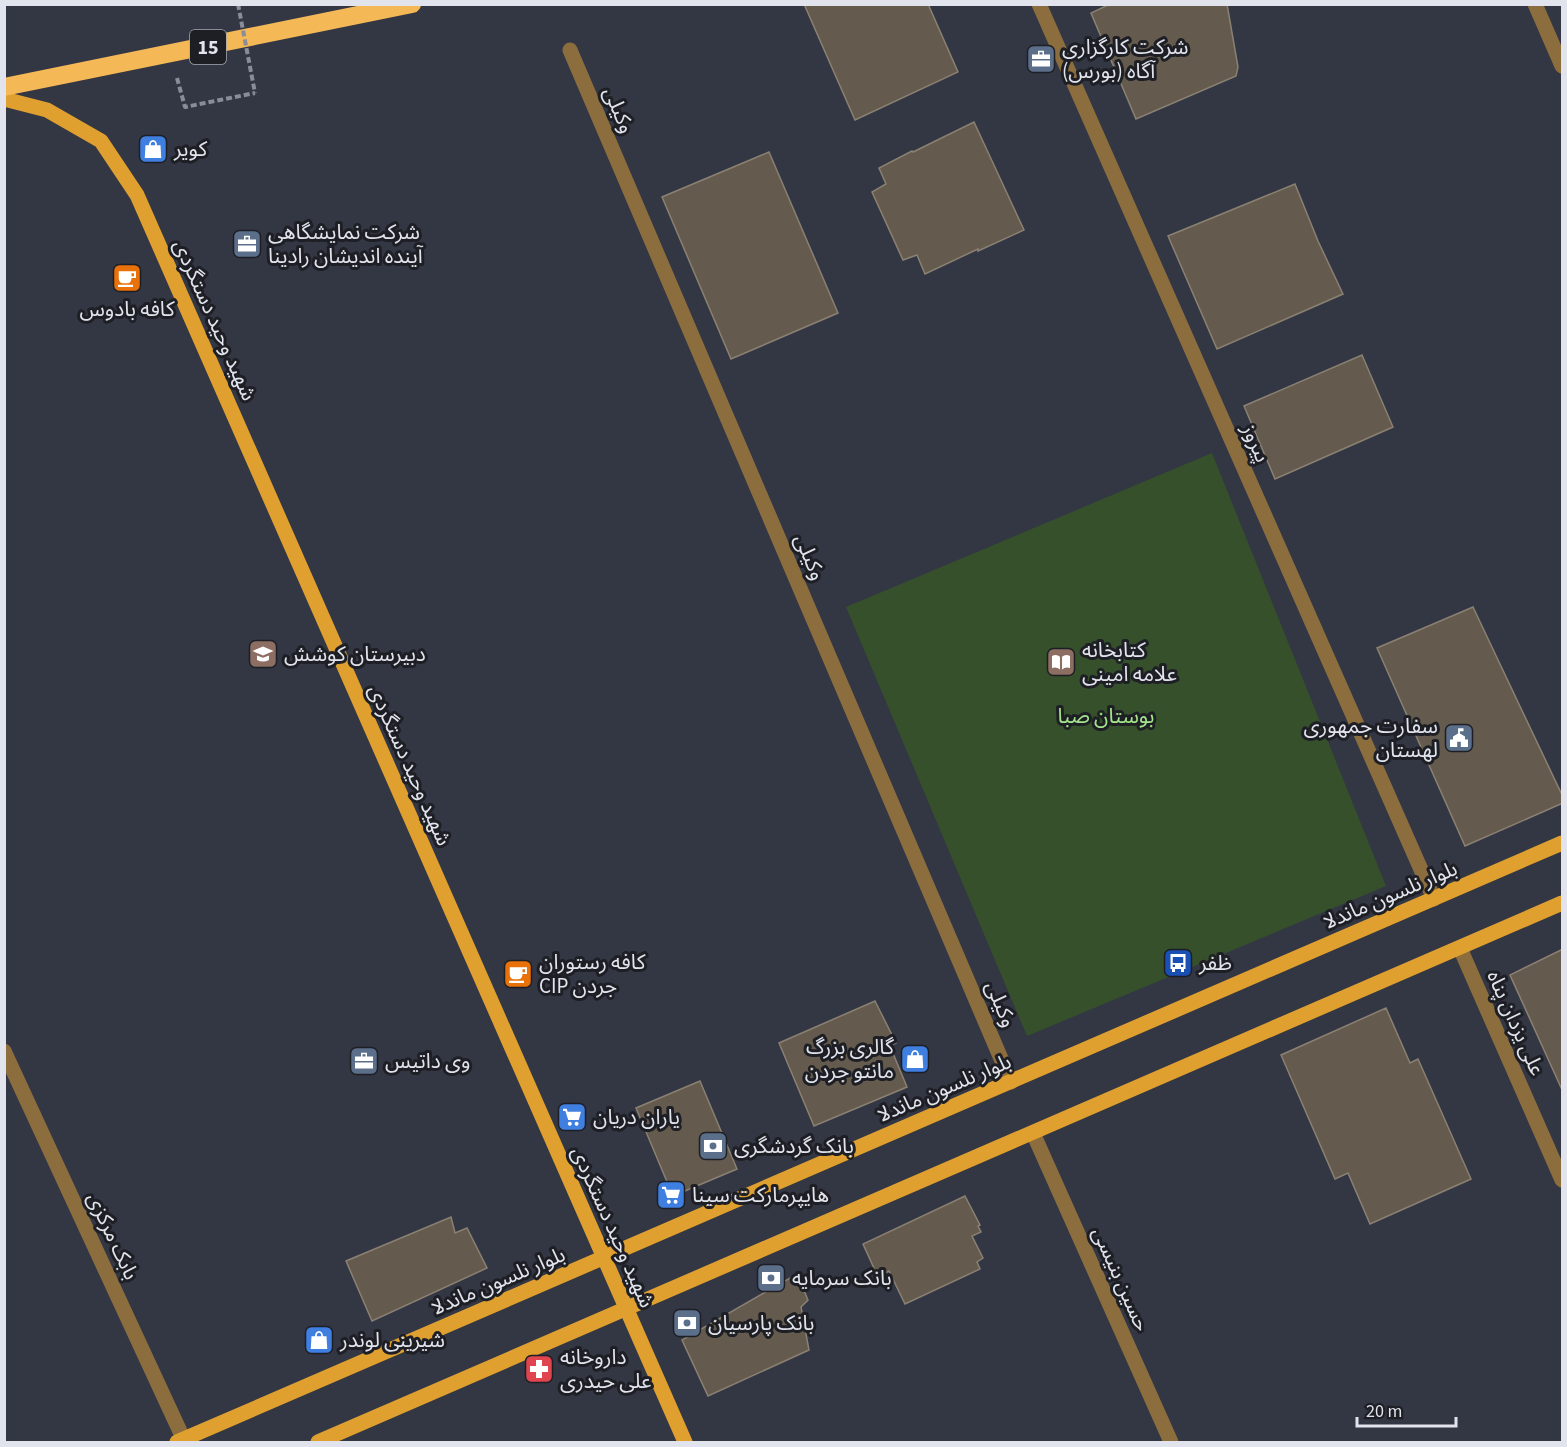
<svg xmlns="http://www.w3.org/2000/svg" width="1567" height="1447" font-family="'Source Sans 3','Noto Sans Arabic',sans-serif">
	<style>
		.green { fill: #35502b }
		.building { fill: #645b4e; stroke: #8a8173; stroke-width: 1.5 }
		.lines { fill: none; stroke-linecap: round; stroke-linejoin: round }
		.path { stroke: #8a8d98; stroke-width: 4; stroke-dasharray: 6 3; stroke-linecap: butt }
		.minor { stroke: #8c6d3e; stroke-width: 15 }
		.major { stroke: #e0a02f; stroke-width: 15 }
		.highway { stroke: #f5b856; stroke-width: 18 }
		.path-bridge { stroke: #8a8d98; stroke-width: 4; stroke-dasharray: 6 3; stroke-linecap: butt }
		.labels { text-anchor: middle; stroke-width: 6; stroke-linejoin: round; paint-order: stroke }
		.shield { fill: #1d1f25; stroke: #a6a9b0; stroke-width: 1.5 }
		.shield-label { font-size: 20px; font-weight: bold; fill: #e1e4ec }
		.poi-label { font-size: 21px; fill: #e1e4ec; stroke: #1d1f25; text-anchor: start }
		.street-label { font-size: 21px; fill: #e1e4ec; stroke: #1d1f25 }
		.park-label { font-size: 21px; fill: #a4e58b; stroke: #1d1f25 }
	</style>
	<rect width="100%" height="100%" fill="#333744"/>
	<polygon class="green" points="1212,453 1386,886 1027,1036 846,607"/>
	<g class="building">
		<polygon points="804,4 928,4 958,72 855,120"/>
		<polygon points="1110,4 1227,4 1238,67 1236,76 1136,119 1091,13"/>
		<polygon points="974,122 1024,230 978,251 978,249 925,274 917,255 903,260 872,192 886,184 879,168 912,151 913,152"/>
		<polygon points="769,152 838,313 731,359 662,197"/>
		<polygon points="1295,184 1318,241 1343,294 1217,349 1168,236"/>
		<polygon points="1362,355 1393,427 1275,479 1244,406"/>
		<polygon points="1473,607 1563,797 1563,803 1465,846 1377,648"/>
		<polygon points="1563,949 1563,1092 1510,975"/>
		<polygon points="875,1001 896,1043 890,1046 907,1087 814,1126 779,1043"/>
		<polygon points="1386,1008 1410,1063 1418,1059 1471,1179 1370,1224 1348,1173 1335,1179 1281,1055"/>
		<polygon points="700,1081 737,1169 673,1196 636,1108"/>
		<polygon points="965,1196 980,1225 978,1226 981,1232 972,1236 983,1258 977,1262 980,1269 905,1304 889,1271 878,1277 863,1244"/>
		<polygon points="451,1217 455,1233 467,1228 487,1268 372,1321 346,1261"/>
		<polygon points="797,1274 808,1300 801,1307 809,1350 708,1396 682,1340"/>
	</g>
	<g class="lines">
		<polyline class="path" points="177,78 185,107 255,93"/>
		<g class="minor">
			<polyline points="1039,4 1434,899"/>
			<polyline points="1535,4 1562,66"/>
			<polyline points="570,50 1011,1082"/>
			<polyline points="1460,948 1562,1180"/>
			<polyline points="4,1051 184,1440"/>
			<polyline points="1033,1133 1171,1442"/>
		</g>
		<g class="major">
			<polyline points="4,99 47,110 101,141 137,195 685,1442"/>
			<polyline points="177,1442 1562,843"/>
			<polyline points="318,1442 1562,903"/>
		</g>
		<polyline class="highway" points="4,87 412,4"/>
		<polyline class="path-bridge" points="238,4 255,93"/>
	</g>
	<defs>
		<g id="office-square" transform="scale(1.5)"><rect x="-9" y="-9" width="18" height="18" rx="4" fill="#5c6f8a" stroke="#1d1f25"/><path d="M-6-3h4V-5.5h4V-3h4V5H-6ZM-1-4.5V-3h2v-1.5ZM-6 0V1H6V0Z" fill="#fff"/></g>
		<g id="shop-square" transform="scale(1.5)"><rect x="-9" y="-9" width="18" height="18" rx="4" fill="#3f7fe0" stroke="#1d1f25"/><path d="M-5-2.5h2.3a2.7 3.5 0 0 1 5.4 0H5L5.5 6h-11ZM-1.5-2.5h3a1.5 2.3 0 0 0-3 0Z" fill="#fff"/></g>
		<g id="cafe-square" transform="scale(1.5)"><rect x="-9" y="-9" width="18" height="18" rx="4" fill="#e8710a" stroke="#1d1f25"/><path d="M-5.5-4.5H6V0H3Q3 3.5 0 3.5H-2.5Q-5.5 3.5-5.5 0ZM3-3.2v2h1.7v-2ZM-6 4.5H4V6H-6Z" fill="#fff"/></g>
		<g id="school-square" transform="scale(1.5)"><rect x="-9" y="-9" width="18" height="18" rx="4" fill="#8d6e63" stroke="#1d1f25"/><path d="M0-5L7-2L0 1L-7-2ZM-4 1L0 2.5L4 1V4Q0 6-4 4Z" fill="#fff"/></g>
		<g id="library-square" transform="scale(1.5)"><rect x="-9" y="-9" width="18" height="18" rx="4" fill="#8d6e63" stroke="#1d1f25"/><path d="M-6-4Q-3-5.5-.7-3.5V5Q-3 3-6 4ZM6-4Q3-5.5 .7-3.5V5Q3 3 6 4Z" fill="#fff"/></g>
		<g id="civic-square" transform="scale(1.5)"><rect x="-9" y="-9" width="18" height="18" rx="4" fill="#5c6f8a" stroke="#1d1f25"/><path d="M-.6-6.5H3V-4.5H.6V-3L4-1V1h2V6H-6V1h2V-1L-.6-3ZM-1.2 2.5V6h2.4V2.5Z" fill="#fff"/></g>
		<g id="bus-square" transform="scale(1.5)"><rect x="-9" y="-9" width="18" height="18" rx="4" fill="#1a4fb4" stroke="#1d1f25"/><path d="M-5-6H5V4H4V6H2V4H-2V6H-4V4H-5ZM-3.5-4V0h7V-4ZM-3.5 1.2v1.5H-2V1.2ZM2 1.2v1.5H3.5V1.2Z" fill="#fff"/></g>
		<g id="supermarket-square" transform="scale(1.5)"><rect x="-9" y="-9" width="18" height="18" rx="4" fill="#3f7fe0" stroke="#1d1f25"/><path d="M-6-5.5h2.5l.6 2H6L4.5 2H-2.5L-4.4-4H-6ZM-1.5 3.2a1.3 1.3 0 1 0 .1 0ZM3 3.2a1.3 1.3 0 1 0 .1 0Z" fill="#fff"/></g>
		<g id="bank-square" transform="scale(1.5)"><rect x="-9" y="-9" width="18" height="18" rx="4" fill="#5c6f8a" stroke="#1d1f25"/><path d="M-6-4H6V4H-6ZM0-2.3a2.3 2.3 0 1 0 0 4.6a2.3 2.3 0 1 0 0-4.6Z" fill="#fff"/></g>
		<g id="pharmacy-square" transform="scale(1.5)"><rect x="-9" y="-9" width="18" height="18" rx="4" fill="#e0444e" stroke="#1d1f25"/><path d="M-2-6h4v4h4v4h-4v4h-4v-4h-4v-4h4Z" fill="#fff"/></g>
	</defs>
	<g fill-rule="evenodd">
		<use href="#office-square" x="1041" y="59"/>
		<use href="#shop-square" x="153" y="149"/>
		<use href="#office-square" x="247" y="244"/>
		<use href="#cafe-square" x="127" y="278"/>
		<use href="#school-square" x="263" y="654"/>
		<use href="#library-square" x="1061" y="662"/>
		<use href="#civic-square" x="1459" y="738"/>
		<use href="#bus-square" x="1178" y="963"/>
		<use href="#cafe-square" x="518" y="974"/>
		<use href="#shop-square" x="915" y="1059"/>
		<use href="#office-square" x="364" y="1061"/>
		<use href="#supermarket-square" x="572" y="1117"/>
		<use href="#bank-square" x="713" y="1146"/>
		<use href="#supermarket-square" x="671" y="1195"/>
		<use href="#bank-square" x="771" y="1278"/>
		<use href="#bank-square" x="687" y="1323"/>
		<use href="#shop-square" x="319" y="1340"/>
		<use href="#pharmacy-square" x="539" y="1369"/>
	</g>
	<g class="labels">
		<rect class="shield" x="190" y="30" width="36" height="34" rx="4.5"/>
		<g class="shield-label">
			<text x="208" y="54">15</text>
		</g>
		<g class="poi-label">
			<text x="1062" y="54">شرکت کارگزاری<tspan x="1062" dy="24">آگاه (بورس)</tspan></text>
			<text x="174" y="156">کویر</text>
			<text x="268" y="239">شرکت نمایشگاهی<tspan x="268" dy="24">آینده اندیشان رادینا</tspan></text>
			<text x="127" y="316" text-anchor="middle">کافه بادوس</text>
			<text x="1082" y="657">کتابخانه<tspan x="1082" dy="24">علامه امینی</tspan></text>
			<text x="284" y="661">دبیرستان کوشش</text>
			<text x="1438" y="733" text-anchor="end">سفارت جمهوری<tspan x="1438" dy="24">لهستان</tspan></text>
			<text x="539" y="969">كافه رستوران<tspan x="539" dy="24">CIP جردن</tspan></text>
			<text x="1199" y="970">ظفر</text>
			<text x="894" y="1054" text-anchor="end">گالری بزرگ<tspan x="894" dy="24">مانتو جردن</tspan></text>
			<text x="385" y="1068">وی داتیس</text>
			<text x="593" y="1124">یاران دریان</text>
			<text x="734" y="1153">بانک گردشگری</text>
			<text x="692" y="1202">هایپرمارکت سینا</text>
			<text x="792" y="1285">بانک سرمایه</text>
			<text x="708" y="1330">بانک پارسیان</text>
			<text x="340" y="1347">شیرینی لوندر</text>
			<text x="560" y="1364">داروخانه<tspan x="560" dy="24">علی حیدری</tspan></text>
		</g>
		<g class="street-label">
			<text transform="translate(619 110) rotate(67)" y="7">وكيلی</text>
			<text transform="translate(215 320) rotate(66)" y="7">شهید وحید دستگردی</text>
			<text transform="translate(1256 443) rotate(66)" y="7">پیروز</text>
			<text transform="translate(810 557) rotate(67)" y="7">وكيلی</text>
			<text transform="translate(410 765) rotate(66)" y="7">شهید وحید دستگردی</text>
			<text transform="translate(1390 895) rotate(-23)" y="7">بلوار نلسون ماندلا</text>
			<text transform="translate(1001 1004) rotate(67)" y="7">وكيلی</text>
			<text transform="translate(1516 1023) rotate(66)" y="7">علی یزدان پناه</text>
			<text transform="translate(944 1088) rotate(-23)" y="7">بلوار نلسون ماندلا</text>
			<text transform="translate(613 1227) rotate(66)" y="7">شهید وحید دستگردی</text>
			<text transform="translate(113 1236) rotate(65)" y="7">بابک مرکزی</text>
			<text transform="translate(1121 1279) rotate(66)" y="7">حسین بنیسی</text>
			<text transform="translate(498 1281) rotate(-23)" y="7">بلوار نلسون ماندلا</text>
		</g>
		<g class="park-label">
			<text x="1106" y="723">بوستان صبا</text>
		</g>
	</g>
	<rect width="1567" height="1447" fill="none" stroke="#e1e4ec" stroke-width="12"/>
	<path d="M1357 1417v9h99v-9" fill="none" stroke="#e1e4ec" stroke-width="3"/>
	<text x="1366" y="1417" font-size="18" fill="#e1e4ec" stroke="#1d1f25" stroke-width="4.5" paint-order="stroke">20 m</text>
</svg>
